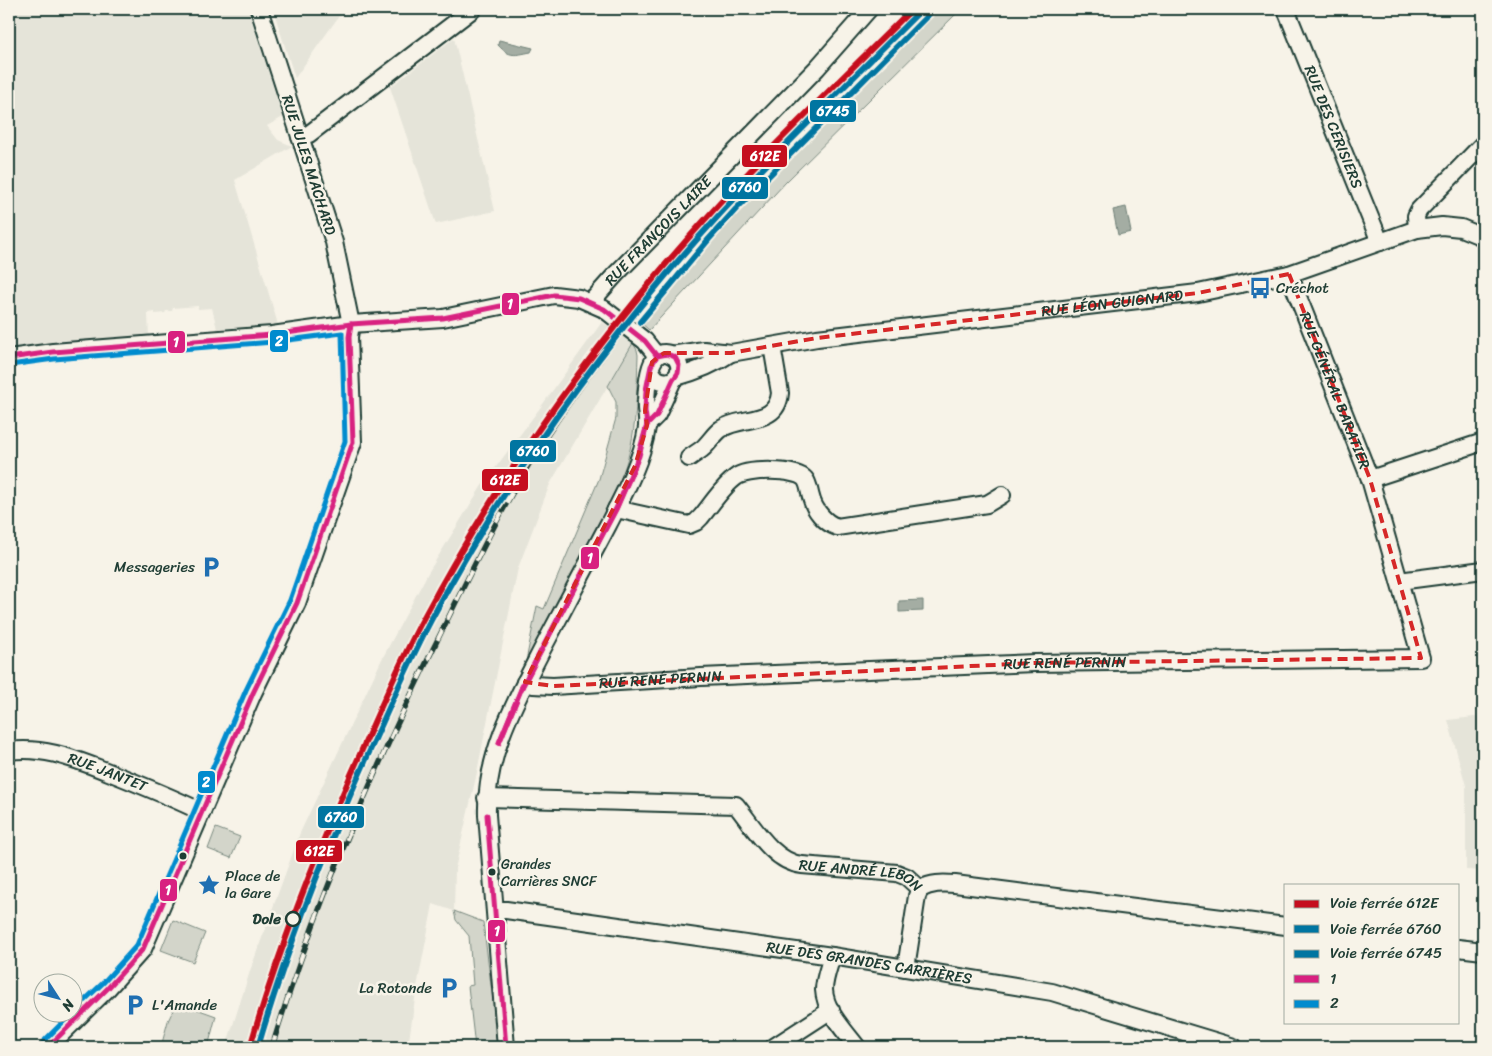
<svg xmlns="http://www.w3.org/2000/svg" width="1492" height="1056" font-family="Sriracha,sans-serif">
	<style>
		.built { fill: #e5e4d9 }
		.green { fill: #d3d5ca; stroke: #79897f }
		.water { fill: #a4ada3; stroke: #6f8077 }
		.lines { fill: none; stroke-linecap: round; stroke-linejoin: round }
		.minor-casing { stroke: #1f3d34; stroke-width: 20 }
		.minor { stroke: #f7f3e8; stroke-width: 16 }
		.rail-casing { stroke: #1f3d34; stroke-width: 5.5 }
		.rail { stroke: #f7f3e8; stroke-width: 4; stroke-dasharray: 11; stroke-linecap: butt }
		.minor-bridge-casing { stroke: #1f3d34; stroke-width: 20; stroke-linecap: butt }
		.minor-bridge { stroke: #f7f3e8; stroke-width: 16 }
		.bus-1-casing { stroke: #f7f3e8; stroke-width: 9 }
		.bus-2-casing { stroke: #f7f3e8; stroke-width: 9 }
		.bus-1 { stroke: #d82080; stroke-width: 5 }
		.bus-2 { stroke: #008bce; stroke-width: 5 }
		.rail-1-casing { stroke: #f7f3e8; stroke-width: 10 }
		.rail-2-casing { stroke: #f7f3e8; stroke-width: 10 }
		.rail-3-casing { stroke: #f7f3e8; stroke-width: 10 }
		.rail-1 { stroke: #c50e1f; stroke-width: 6 }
		.rail-2 { stroke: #0075a1; stroke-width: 6 }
		.rail-3 { stroke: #0075a1; stroke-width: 6 }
		.marked { fill: none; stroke: #d62828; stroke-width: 4; stroke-dasharray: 10 6; stroke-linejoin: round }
		.bus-dot { fill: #1f3d34; stroke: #f7f3e8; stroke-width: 2 }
		.stop-dot { fill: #f7f3e8; stroke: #1f3d34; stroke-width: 2.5 }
		.labels { text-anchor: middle; stroke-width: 5; stroke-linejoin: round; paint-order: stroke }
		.bus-label { font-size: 14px; fill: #1f3d34; stroke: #f7f3e8; text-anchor: start }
		.street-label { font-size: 15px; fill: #1f3d34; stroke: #f7f3e8 }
		.poi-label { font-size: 15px; fill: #1f3d34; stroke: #f7f3e8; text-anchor: start }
		.stop-label { font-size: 15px; font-weight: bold; fill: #1f3d34; stroke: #f7f3e8; text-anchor: end }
		.line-badge { stroke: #f7f3e8; stroke-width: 2 }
		.badge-label { font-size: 14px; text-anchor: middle; font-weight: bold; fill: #fff }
	</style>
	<rect width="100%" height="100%" fill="#f7f3e8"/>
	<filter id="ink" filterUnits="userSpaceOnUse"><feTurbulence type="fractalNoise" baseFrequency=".02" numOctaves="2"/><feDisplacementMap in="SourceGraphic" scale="10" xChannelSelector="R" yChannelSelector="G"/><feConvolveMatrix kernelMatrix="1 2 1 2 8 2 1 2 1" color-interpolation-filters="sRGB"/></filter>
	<g filter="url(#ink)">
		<g class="built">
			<polygon points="9,9 248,9 283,117 267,126 278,140 292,146 235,180 279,328 218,333 212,308 198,309 198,306 173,308 172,311 166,311 165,313 155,314 155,312 148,313 149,339 23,348 9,346"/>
			<polygon points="273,9 344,9 295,78"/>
			<polygon points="454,38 495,211 436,224 390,87"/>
			<polygon points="602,322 633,343 550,484 518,568 476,777 455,869 454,911 433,904 416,992 408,1047 226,1047 251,968 300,833 382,659 428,573 481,487 540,408"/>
			<polygon points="1483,716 1483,871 1466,870 1466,786 1448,720"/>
		</g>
		<g class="green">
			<polygon points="936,9 961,9 786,182 649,330 640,322 662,291 805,141"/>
			<path d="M633,343L637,350L638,355C637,383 637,412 632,440C628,462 620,482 611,502L528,663L526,661L537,606L544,609L599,479L616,418V402L608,386Z"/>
			<polygon points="216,828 240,837 231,858 208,849"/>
			<polygon points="454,911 483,922 499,1047 475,1047 468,986 473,985 469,936 456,920"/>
			<polygon points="173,920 205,933 193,962 161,950"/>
			<polygon points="177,1002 216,1016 208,1047 161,1047 168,1021"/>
		</g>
		<g class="water">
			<path d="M499,40L533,48L531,52C515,55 510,58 498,45Z"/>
			<polygon points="1126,207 1131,232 1118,235 1113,210"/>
			<polygon points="923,600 923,611 899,612 899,601"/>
		</g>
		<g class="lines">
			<g class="minor-casing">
				<g id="minor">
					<path id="s1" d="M1287,12L1380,242"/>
					<polyline points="300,137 309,134 473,9"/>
					<polyline points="1417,229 1416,216 1419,210 1483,144"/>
					<path id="s2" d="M1289,274L1370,479L1483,442"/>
					<path id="s3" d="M591,302L616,274L817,68L869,9"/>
					<polyline points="636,334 645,341 657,356"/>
					<path id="s4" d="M671,355L704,350L731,353L817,338L1198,293L1289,274L1417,229L1442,226L1461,228L1483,237"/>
					<polyline points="9,358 53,352 272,335 351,324 443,318 554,295 579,298 604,309"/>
					<path d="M676,377C695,372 715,364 731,353"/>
					<polyline points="647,425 657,415 673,380"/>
					<path d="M689,458C693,455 698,452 702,449C709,443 714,434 721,429C742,415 777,426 780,393L772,346"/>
					<path d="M616,509L689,525L696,522L701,517C711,505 723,486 736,477C746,469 796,468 805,479C809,484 809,491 811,497C814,510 825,523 837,527L987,504L1002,495"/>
					<polyline points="1399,581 1483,570"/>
					<path id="s5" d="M525,682L533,685L553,686L701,677L1035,663L1421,658L1370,479"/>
					<path id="s6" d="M9,751C43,746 74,759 106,771C139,784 171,797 202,812"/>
					<path id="s7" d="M486,798L736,805C753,826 773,862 802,865L897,873L907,877L920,889"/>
					<path d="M920,889C932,883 941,883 955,884L1286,926"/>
					<path id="s8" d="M495,910H506L832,956L1052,992L1234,1047"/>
					<polyline points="1458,948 1483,951"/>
					<path d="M832,956C829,967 824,979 824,990C825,1011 845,1031 857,1047"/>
					<polyline points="906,968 917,896 920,889"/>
					<polyline points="48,1047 108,988 143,949 253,693 297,603 353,442 349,337 351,324 334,242 259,9"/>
					<path d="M506,1047L487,815C485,752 518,697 546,642C567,603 587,564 608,525C623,496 643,459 647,427C648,418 645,409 646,401C647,387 648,346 670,354C675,356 678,360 679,365C682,383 656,389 651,369"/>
					<polyline points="774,1047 831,1010"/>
				</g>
			</g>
			<use href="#minor" class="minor"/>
			<g class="rail-casing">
				<path id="rail" d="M272,1047C314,909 370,777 434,647C466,582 497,516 535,454C565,407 599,361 634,317"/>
			</g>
			<use href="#rail" class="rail"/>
			<g class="minor-bridge-casing">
				<polyline id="minor-bridge" points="604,309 636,334"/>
			</g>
			<use href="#minor-bridge" class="minor-bridge"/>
			<g class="bus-1-casing">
				<g id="bus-1">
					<polygon points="667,354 675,357 679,365 678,373 673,380 657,415 647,425 645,411 646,390 651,366 657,356"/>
					<polyline points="9,358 53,352 272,335 351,324 443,318 554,295 579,298 604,309 645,341 657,356"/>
					<polyline points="522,687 616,509 635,466 647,425"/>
					<polyline points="522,687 617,507 639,456 647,425"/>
					<polyline points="499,743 522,687"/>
					<polyline points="499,743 522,687"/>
					<polyline points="487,815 506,1047"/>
					<polyline points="48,1047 108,988 143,949 253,693 297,603 353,442 349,337 351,324"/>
				</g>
			</g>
			<g class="bus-2-casing">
				<g id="bus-2">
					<polyline points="10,365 54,359 273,342 342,333 345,441 290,600 246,690 137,945 103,983 72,1012"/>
					<polyline points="43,1042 71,1014"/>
				</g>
			</g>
			<use href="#bus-1" class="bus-1"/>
			<use href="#bus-2" class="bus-2"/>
			<g class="rail-1-casing">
				<path id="rail-1" d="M250,1047C277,955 312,865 350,777C374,723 396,669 424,617C489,495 571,377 660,271C738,178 826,94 912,9"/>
			</g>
			<g class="rail-2-casing">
				<path id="rail-2" d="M258,1047C284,957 318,870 355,784C380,729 403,673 431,620C496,498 577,381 666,275C744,183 832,99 917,14"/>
			</g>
			<g class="rail-3-casing">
				<polyline id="rail-3" points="640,322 709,239 736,209 929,14"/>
			</g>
			<use href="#rail-1" class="rail-1"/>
			<use href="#rail-2" class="rail-2"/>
			<use href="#rail-3" class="rail-3"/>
		</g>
	</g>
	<path class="marked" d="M1289,274L1370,479L1421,658L1035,663L553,686L525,682L635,466L647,425L645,411L652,362L664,353H731L817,338L1198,293Z"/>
	<defs>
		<g id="bus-bare" transform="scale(1.725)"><path d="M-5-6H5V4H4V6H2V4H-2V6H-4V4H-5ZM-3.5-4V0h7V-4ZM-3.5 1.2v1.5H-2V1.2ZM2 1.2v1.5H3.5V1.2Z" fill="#1f6fb2" stroke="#f7f3e8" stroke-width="2.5" paint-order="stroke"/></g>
		<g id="parking-bare" transform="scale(1.725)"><path d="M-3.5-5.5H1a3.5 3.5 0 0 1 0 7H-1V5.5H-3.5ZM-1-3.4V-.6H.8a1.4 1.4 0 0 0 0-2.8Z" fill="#1f6fb2" stroke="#f7f3e8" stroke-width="2.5" paint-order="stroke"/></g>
		<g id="sight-bare" transform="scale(1.725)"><path d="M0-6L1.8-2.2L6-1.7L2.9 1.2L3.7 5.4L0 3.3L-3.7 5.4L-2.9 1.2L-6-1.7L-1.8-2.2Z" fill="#1f6fb2" stroke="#f7f3e8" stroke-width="2.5" paint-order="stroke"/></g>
	</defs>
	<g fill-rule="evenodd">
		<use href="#bus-bare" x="1260" y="288"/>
		<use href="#parking-bare" x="211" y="567"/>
		<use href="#sight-bare" x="209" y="885"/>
		<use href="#parking-bare" x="449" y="988"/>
		<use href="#parking-bare" x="135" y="1005"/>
	</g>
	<g class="bus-dot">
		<circle cx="183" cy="856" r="4.5"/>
		<circle cx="492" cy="872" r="4.5"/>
	</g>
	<circle class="stop-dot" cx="293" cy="919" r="7"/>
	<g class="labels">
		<g class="bus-label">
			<text x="501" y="869">Grandes<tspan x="501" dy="17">Carrières SNCF</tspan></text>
		</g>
		<g class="street-label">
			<text dy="5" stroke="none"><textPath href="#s1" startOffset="124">RUE DES CERISIERS</textPath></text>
			<text transform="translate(309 165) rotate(72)" y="5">RUE JULES MACHARD</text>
			<text dy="5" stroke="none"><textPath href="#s3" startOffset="98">RUE FRANÇOIS LAIRE</textPath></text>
			<text dy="5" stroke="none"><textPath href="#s4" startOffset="445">RUE LÉON GUIGNARD</textPath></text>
			<text dy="5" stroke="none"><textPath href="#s2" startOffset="125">RUE GÉNÉRAL BARATIER</textPath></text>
			<text dy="5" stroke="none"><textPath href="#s5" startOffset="541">RUE RENÉ PERNIN</textPath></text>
			<text dy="5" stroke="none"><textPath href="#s5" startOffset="136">RUE RENÉ PERNIN</textPath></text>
			<text dy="5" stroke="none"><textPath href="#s6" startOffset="102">RUE JANTET</textPath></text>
			<text dy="5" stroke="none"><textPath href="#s7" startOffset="402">RUE ANDRÉ LEBON</textPath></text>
			<text dy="5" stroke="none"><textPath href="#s8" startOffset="378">RUE DES GRANDES CARRIÈRES</textPath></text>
		</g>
		<g class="poi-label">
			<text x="1276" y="293">Créchot</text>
			<text x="195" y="572" text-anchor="end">Messageries</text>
			<text x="225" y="881">Place de<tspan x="225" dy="17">la Gare</tspan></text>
			<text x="432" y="993" text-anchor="end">La Rotonde</text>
			<text x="152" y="1010">L'Amande</text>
		</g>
		<g class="stop-label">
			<text x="281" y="924">Dole</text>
		</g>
	</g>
	<g class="line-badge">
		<rect x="809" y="99" width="48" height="24" rx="5" fill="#0075a1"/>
		<rect x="741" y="144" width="47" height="24" rx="5" fill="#c50e1f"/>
		<rect x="721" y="176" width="48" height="24" rx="5" fill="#0075a1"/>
		<rect x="501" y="292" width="19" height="24" rx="5" fill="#d82080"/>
		<rect x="269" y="329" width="20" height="24" rx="5" fill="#008bce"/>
		<rect x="167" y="330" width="19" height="24" rx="5" fill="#d82080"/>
		<rect x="509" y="439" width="48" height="24" rx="5" fill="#0075a1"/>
		<rect x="481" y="468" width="48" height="24" rx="5" fill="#c50e1f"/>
		<rect x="580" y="546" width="20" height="24" rx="5" fill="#d82080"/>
		<rect x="197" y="770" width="19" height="24" rx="5" fill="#008bce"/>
		<rect x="317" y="805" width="48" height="24" rx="5" fill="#0075a1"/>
		<rect x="295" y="839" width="48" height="24" rx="5" fill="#c50e1f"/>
		<rect x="159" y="878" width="19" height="24" rx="5" fill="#d82080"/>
		<rect x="487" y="919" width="19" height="24" rx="5" fill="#d82080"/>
	</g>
	<g class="badge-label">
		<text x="833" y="116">6745</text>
		<text x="765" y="161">612E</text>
		<text x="745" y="192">6760</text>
		<text x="510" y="309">1</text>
		<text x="279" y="346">2</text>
		<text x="176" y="347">1</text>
		<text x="533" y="456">6760</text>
		<text x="505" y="485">612E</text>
		<text x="590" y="563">1</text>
		<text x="206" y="787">2</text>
		<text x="341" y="822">6760</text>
		<text x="319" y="856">612E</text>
		<text x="168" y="895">1</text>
		<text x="497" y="936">1</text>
	</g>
	<rect width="1492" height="1056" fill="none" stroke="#f7f3e8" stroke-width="30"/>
	<rect x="15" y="15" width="1462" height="1026" fill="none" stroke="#1f3d34" stroke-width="2" filter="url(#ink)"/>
	<rect x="1284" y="884" width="175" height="140" fill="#f7f3e8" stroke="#a1aaa0"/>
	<rect x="1294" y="900" width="25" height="8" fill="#c50e1f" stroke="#a1aaa0"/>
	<text x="1330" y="908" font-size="15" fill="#1f3d34">Voie ferrée 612E</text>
	<rect x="1294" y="925" width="25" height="8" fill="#0075a1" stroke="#a1aaa0"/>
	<text x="1330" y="934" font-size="15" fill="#1f3d34">Voie ferrée 6760</text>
	<rect x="1294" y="950" width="25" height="8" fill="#0075a1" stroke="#a1aaa0"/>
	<text x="1330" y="958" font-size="15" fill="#1f3d34">Voie ferrée 6745</text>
	<rect x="1294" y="975" width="25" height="8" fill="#d82080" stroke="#a1aaa0"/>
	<text x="1330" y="984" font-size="15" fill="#1f3d34">1</text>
	<rect x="1294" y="1000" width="25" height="8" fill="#008bce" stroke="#a1aaa0"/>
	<text x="1330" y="1008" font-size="15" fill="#1f3d34">2</text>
	<g transform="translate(58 998) rotate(126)"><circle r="24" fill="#f7f3e8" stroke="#a1aaa0"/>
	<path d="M0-4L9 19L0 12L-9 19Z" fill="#1f6fb2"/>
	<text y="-8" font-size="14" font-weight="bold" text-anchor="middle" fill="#1f3d34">N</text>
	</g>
</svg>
